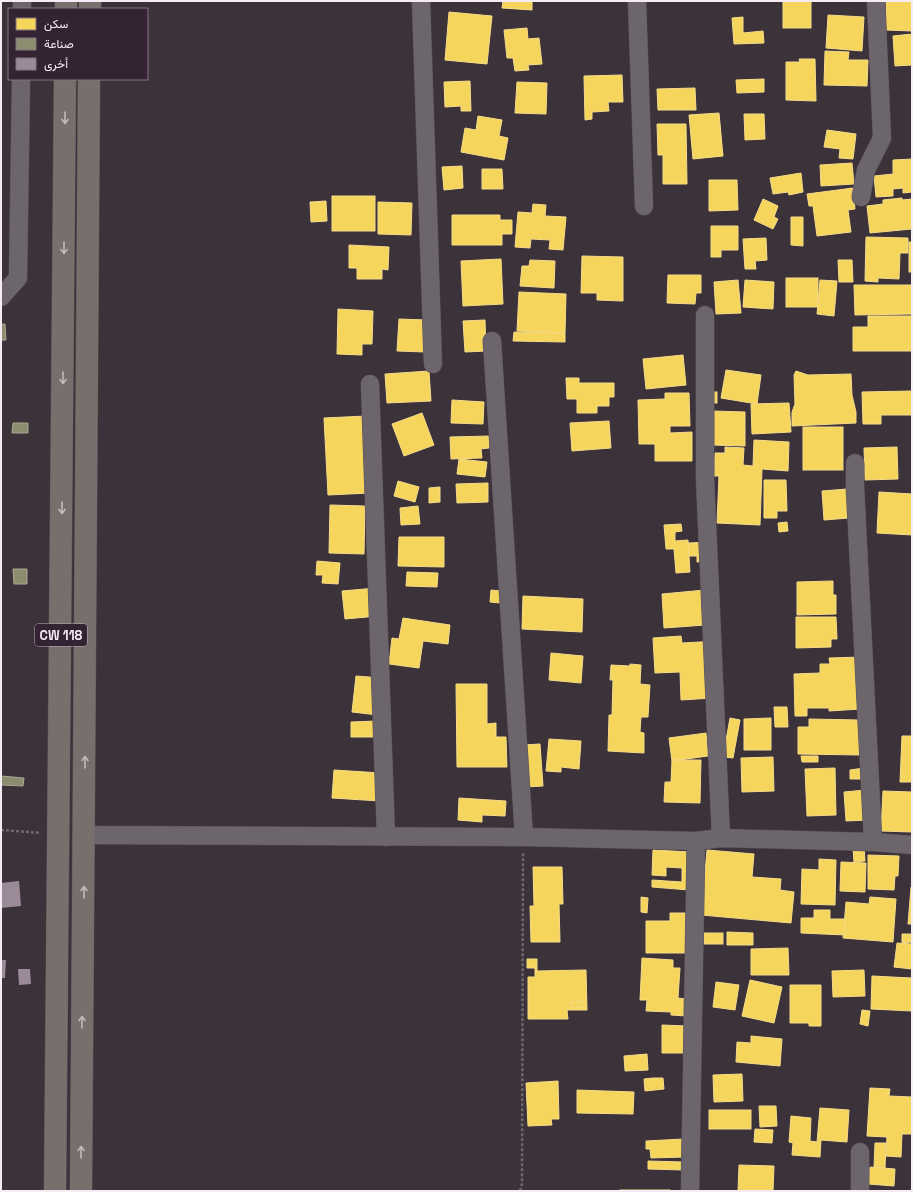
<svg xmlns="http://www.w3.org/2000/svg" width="913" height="1192" font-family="'Space Grotesk',Vazirmatn,sans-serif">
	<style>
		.homes { fill: #f6d55c; stroke: #f6dc8a }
		.industry { fill: #8c8c6e; stroke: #aca996 }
		.building { fill: #9b8b99 }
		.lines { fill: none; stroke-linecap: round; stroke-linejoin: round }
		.minor-casing { stroke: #595158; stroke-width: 19 }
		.trunk-casing { stroke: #595158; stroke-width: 23 }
		.path { stroke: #6f696f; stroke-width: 2.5; stroke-dasharray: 3 2; stroke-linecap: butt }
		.minor { stroke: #6c656b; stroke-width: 18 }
		.trunk { stroke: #786e6c; stroke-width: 22 }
		.oneway { stroke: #c4babe }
		.labels { text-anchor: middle; stroke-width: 4; stroke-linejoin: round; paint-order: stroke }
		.shield { fill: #342433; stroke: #bcb0bb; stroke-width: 1 }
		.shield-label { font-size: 13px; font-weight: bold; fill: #f7ecf5 }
	</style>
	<rect width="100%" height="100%" fill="#3b323a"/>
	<g class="homes">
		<polygon points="503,1 532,1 532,10 502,8"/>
		<rect x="783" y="1" width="28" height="27"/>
		<polygon points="886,1 912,1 912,31 886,30"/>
		<polygon points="449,12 492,16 487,64 445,60"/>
		<polygon points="828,15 864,17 862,51 826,48"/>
		<polygon points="743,17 743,33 763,31 764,43 734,44 732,18"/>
		<polygon points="527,28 528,39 539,38 542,64 528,65 529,70 515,71 513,58 507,58 504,30"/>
		<polygon points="912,34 912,65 895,66 893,36"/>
		<polygon points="825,51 849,52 848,60 868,60 867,86 824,85"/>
		<polygon points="799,59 815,59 816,101 786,100 786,62 800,62"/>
		<polygon points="622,75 623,102 608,102 609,111 592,112 592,119 585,120 584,76"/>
		<polygon points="764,79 764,92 737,93 736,80"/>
		<polygon points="470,81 471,111 461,111 461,106 445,107 444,82"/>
		<polygon points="517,82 547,83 546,114 515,113"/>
		<polygon points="695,88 696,110 658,110 657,89"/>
		<polygon points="719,113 723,156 693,159 689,115"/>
		<polygon points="744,114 764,114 765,139 745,140"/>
		<polygon points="478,116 502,120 499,136 508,138 504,160 461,152 465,128 476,130"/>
		<polygon points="657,124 686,124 687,184 663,184 663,155 658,155"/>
		<polygon points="827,130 856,134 853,159 839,158 840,149 824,147"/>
		<polygon points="912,159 912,192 903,193 903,188 893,189 893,196 876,197 874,176 893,174 893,160"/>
		<polygon points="852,163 854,184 821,186 820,165"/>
		<polygon points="462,166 463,188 444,190 442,167"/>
		<polygon points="482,169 502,169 503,189 482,189"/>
		<polygon points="801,173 803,192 789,195 788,192 773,194 770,178"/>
		<polygon points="709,180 737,180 738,210 709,211"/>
		<polygon points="853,188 855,209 848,210 851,232 817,236 813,206 809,206 807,194"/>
		<rect x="332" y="196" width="43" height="35"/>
		<polygon points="902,198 902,200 912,199 912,229 870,233 867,206 883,204 883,200"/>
		<polygon points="763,199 778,206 774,217 778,219 773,229 754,220"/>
		<polygon points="326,201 327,221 311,222 310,202"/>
		<polygon points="378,202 412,203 411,235 378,234"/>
		<polygon points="533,204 546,205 545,216 566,217 563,250 549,249 550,240 531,239 530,248 515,247 518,212 532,213"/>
		<polygon points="452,215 500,215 500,220 512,220 512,234 502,234 502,245 452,245"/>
		<polygon points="791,217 803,217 803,246 791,245"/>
		<polygon points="711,226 738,226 738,250 721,250 721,257 711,257"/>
		<polygon points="866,237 908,238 908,253 900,253 899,279 878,278 878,282 865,281"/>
		<polygon points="766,238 767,260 755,261 756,269 745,269 743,239"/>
		<rect x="909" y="242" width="3" height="30"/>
		<polygon points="349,245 389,247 388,270 382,269 382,279 357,279 357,268 349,268"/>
		<polygon points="582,256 623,257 623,301 597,300 597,293 581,293"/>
		<polygon points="501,259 503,304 463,306 461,261"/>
		<polygon points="530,260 555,261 554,288 520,286 522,266 529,266"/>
		<polygon points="838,260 852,260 853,282 839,282"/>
		<polygon points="668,275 701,275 701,293 696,293 695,304 667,303"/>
		<rect x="786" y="278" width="32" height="29"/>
		<polygon points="738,280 741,313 716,314 714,282"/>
		<polygon points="745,280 774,282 773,309 743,307"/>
		<polygon points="820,280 837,281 834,316 817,314"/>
		<polygon points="854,285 912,285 912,314 855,315"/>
		<polygon points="519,292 566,294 565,333 517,331"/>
		<polygon points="338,309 373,311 372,344 362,344 362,355 337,354"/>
		<polygon points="868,316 912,316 912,351 853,351 853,327 868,327"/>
		<polygon points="399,319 427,320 425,352 397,351"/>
		<polygon points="485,320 486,351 465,352 463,321"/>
		<polygon points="514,332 565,333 565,342 513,341"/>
		<polygon points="683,355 686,385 646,389 643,359"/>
		<polygon points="726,370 761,375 757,404 721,398"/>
		<polygon points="429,371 431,401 387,403 385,374"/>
		<polygon points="796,371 808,375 851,374 852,395 856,412 856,423 792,426 792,412 795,404 794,375"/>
		<polygon points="566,378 579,378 579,383 614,383 614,397 609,397 609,406 597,406 597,413 577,413 577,399 567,399"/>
		<polygon points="912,391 912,415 881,415 881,424 863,424 862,392"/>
		<rect x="710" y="392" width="7" height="11"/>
		<polygon points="665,393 689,393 690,426 670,426 670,433 692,432 692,461 655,461 655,444 639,444 638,400 665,399"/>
		<polygon points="452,400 484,402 483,424 451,423"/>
		<polygon points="789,403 791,432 752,434 751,404"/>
		<polygon points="713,411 745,412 745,446 712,445"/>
		<polygon points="422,413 434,445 404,456 392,424"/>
		<polygon points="366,416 370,493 328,495 324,418"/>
		<polygon points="609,421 611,448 572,451 570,423"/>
		<rect x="803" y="427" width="40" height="43"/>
		<polygon points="489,436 489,448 481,449 482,458 451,459 450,437"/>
		<polygon points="754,440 789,442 788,471 762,469 760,525 717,523 719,476 714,476 715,453 725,453 725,447 744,448 743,465 753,466"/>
		<polygon points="897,447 898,479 865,480 864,448"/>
		<polygon points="459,459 487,462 485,477 457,474"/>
		<polygon points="764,480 786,480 787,511 777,511 777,518 764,518"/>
		<polygon points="398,481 419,487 415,502 394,496"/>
		<polygon points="488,483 488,502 457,503 456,484"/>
		<polygon points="440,487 440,502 429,503 429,488"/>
		<polygon points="847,489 849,518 824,520 822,491"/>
		<polygon points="879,492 912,494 912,535 877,533"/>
		<polygon points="330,505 365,506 364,554 329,553"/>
		<polygon points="418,506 420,524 401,525 400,508"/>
		<polygon points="787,522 788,531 779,532 778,523"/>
		<polygon points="681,524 682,531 675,532 675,541 688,540 690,572 676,573 674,549 666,549 664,525"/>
		<polygon points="399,537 444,537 444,567 398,566"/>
		<polygon points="710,542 711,561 697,562 697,556 689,556 688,543"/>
		<polygon points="317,561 340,563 338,584 322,583 323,575 316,575"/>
		<polygon points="407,572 438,573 437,587 406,586"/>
		<polygon points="833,581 833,595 836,595 836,614 797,615 797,582"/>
		<polygon points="376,588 378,616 345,619 342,591"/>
		<polygon points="716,589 719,624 664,628 662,594"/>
		<polygon points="491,590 501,591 500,603 490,602"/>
		<polygon points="523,596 583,599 582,632 522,629"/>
		<polygon points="796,617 836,617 837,639 831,639 831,647 796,648"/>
		<polygon points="403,618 450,625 448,644 423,641 419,668 389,664 392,638 399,639"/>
		<polygon points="681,636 682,643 718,641 713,698 681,700 680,672 655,673 653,638"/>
		<polygon points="551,653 583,656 581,683 549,680"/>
		<polygon points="860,657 861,709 829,711 829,708 807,708 807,716 795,716 794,674 820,673 820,664 830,664 829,658"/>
		<polygon points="630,664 641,665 640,684 650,685 648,717 641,717 640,732 644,733 644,753 608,751 609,715 612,715 613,680 610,680 611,665 630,666"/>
		<polygon points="356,676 382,678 378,715 352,712"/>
		<polygon points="456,684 487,684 487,724 496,723 496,737 506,737 507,767 457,767"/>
		<polygon points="774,707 787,707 788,727 775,727"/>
		<polygon points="730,718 740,720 733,758 723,757"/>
		<polygon points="771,718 771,750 744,750 744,719"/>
		<polygon points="809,719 859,720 859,755 798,754 798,727 809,727"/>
		<polygon points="377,721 378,737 351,737 351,722"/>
		<polygon points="706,733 708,756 672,761 669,738"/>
		<polygon points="902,736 912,736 912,782 900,782"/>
		<polygon points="549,739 581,741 579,769 561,767 561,772 546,771"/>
		<polygon points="540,744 543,786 526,787 523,745"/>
		<polygon points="801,756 818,756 818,762 802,762"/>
		<polygon points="773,757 774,791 742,792 741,758"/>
		<polygon points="672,760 701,760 700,803 664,802 665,782 671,782"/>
		<polygon points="835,768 836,815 807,816 805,769"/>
		<polygon points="864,768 864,775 860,775 861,779 850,779 850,770"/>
		<polygon points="334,770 381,773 380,801 332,798"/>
		<polygon points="865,790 868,820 846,821 844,792"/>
		<polygon points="883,791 912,792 912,832 881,831"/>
		<polygon points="459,798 506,801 505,816 482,815 482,822 458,820"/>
		<polygon points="864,847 865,861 854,862 853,848"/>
		<polygon points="653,850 691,852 689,890 652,887 652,880 682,882 682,868 666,867 666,876 652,875"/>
		<polygon points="707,850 754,854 752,877 781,879 780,890 794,892 791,923 701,915"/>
		<polygon points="868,855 899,856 898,876 895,876 894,890 868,889"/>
		<polygon points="819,859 836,860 835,905 801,904 802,869 819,870"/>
		<polygon points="841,862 866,863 865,892 840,891"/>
		<polygon points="533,867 562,867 563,904 559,904 560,942 531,942 530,906 534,906"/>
		<polygon points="911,887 912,887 912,924 908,924"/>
		<polygon points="641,897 648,898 647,913 641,912"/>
		<polygon points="870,897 896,899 893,942 843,938 846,902 869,904"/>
		<polygon points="814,910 830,910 830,919 845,919 845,935 801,933 801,918 814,918"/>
		<polygon points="670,913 686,913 686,953 646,953 646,921 670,921"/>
		<polygon points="727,932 753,933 753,945 727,945"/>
		<rect x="704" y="933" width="19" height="11"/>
		<polygon points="902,934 912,934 912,942 902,943"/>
		<polygon points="897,943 912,944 912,969 894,967"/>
		<polygon points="788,948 789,975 751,975 751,949"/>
		<polygon points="642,958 673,960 673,968 680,968 678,998 686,999 686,1016 671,1015 671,1012 646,1011 647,1000 640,1000"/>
		<polygon points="527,959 537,959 537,971 586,970 587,1010 567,1010 568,1019 528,1019 528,977 535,977 535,968 527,968"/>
		<polygon points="864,970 865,996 833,997 832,971"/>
		<polygon points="872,976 912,978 912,1011 871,1009"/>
		<polygon points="750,980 782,987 774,1023 742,1016"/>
		<polygon points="716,982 739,985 735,1010 713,1007"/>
		<polygon points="790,985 821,985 821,1026 809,1026 809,1023 790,1023"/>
		<polygon points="584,1001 584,1007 571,1008 571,1002"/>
		<polygon points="862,1010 870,1011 868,1026 860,1024"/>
		<polygon points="662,1025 687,1026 687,1053 662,1053"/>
		<polygon points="751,1036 782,1039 780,1066 736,1062 737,1042 751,1043"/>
		<polygon points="647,1054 648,1070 625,1071 624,1056"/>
		<polygon points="742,1074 743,1101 714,1102 713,1075"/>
		<polygon points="653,1078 663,1078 664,1089 645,1091 644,1079"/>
		<polygon points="558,1081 559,1119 551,1119 552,1125 528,1126 526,1083"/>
		<polygon points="870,1088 890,1089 889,1096 912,1097 912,1134 902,1134 901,1157 886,1156 887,1137 867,1136"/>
		<polygon points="577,1090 634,1092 633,1114 577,1113"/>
		<polygon points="759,1106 776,1106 777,1126 760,1127"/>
		<polygon points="820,1108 849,1110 847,1142 821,1140 820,1157 792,1155 793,1143 789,1142 791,1116 811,1118 810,1141 817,1142"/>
		<rect x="709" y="1110" width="42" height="19"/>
		<polygon points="755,1129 773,1130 772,1143 754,1142"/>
		<polygon points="683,1139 684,1157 651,1158 650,1149 646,1149 646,1141"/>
		<polygon points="875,1143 886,1143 885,1168 874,1167"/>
		<polygon points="648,1161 683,1162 683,1170 648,1169"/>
		<polygon points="739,1165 774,1166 773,1191 738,1191"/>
		<polygon points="870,1167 895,1169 894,1186 868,1184"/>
		<rect x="620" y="1190" width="50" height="1"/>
	</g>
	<g class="industry">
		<polygon points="1,324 5,324 6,340 1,340"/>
		<polygon points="13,423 28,423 28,433 12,433"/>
		<polygon points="13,569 27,569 27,584 14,584"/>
		<polygon points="1,776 24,778 23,786 1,785"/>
	</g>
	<g class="building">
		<polygon points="19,881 21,906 1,908 1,883"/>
		<polygon points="1,960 6,960 5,978 1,978"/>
		<polygon points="18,969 30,969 31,984 19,985"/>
	</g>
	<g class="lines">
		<g class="minor-casing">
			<g id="minor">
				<polyline points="421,1 433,364"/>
				<polyline points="637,1 644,206"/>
				<polyline points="22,9 22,1"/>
				<polyline points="861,197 866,170 882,138 876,1"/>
				<polyline points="1,297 18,278 21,79"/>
				<polyline points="705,315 705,479 721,838"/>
				<polyline points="492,341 524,837"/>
				<polyline points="370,384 386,837"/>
				<polyline points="855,463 855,486 873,842"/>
				<polyline points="84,835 524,837 696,841 721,838 873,842 912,845"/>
				<polyline points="690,1191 696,841"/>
				<polyline points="860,1191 860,1152"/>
			</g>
		</g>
		<g class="trunk-casing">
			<g id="trunk">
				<polyline points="66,9 66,1"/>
				<polyline points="90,9 90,1"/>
				<polyline points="55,1191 65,79"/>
				<polyline points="81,1191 89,79"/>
			</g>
		</g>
		<g class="path">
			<polyline points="1,830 41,833"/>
			<polyline points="520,1191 522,1184 523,853"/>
		</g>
		<use href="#minor" class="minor"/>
		<use href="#trunk" class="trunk"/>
	</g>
	<defs><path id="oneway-shaft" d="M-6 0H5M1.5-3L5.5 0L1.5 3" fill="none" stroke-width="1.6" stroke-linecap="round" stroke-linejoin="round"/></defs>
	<g class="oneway">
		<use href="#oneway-shaft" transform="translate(65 118) rotate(90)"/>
		<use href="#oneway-shaft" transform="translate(64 248) rotate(90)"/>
		<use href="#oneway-shaft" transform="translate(63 378) rotate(90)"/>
		<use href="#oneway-shaft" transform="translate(62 508) rotate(90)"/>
		<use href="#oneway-shaft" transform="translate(85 762) rotate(-90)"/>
		<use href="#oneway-shaft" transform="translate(84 892) rotate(-89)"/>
		<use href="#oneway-shaft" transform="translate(82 1022) rotate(-89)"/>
		<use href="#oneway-shaft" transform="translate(81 1152) rotate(-89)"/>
	</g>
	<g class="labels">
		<rect class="shield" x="35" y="624" width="52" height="22" rx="3"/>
		<g class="shield-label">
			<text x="61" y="640">CW 118</text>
		</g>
	</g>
	<rect width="913" height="1192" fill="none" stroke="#f7ecf5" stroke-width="4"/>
	<rect x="8" y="8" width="140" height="72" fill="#342433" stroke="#827481"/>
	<rect x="16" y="18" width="20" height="12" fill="#f6d55c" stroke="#827481"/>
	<text x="44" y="28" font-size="12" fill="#f7ecf5">سكن</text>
	<rect x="16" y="38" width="20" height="12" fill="#8c8c6e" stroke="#827481"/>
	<text x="44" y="48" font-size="12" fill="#f7ecf5">صناعة</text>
	<rect x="16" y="58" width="20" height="12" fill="#9b8b99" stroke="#827481"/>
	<text x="44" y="68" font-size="12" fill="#f7ecf5">أخرى</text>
</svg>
